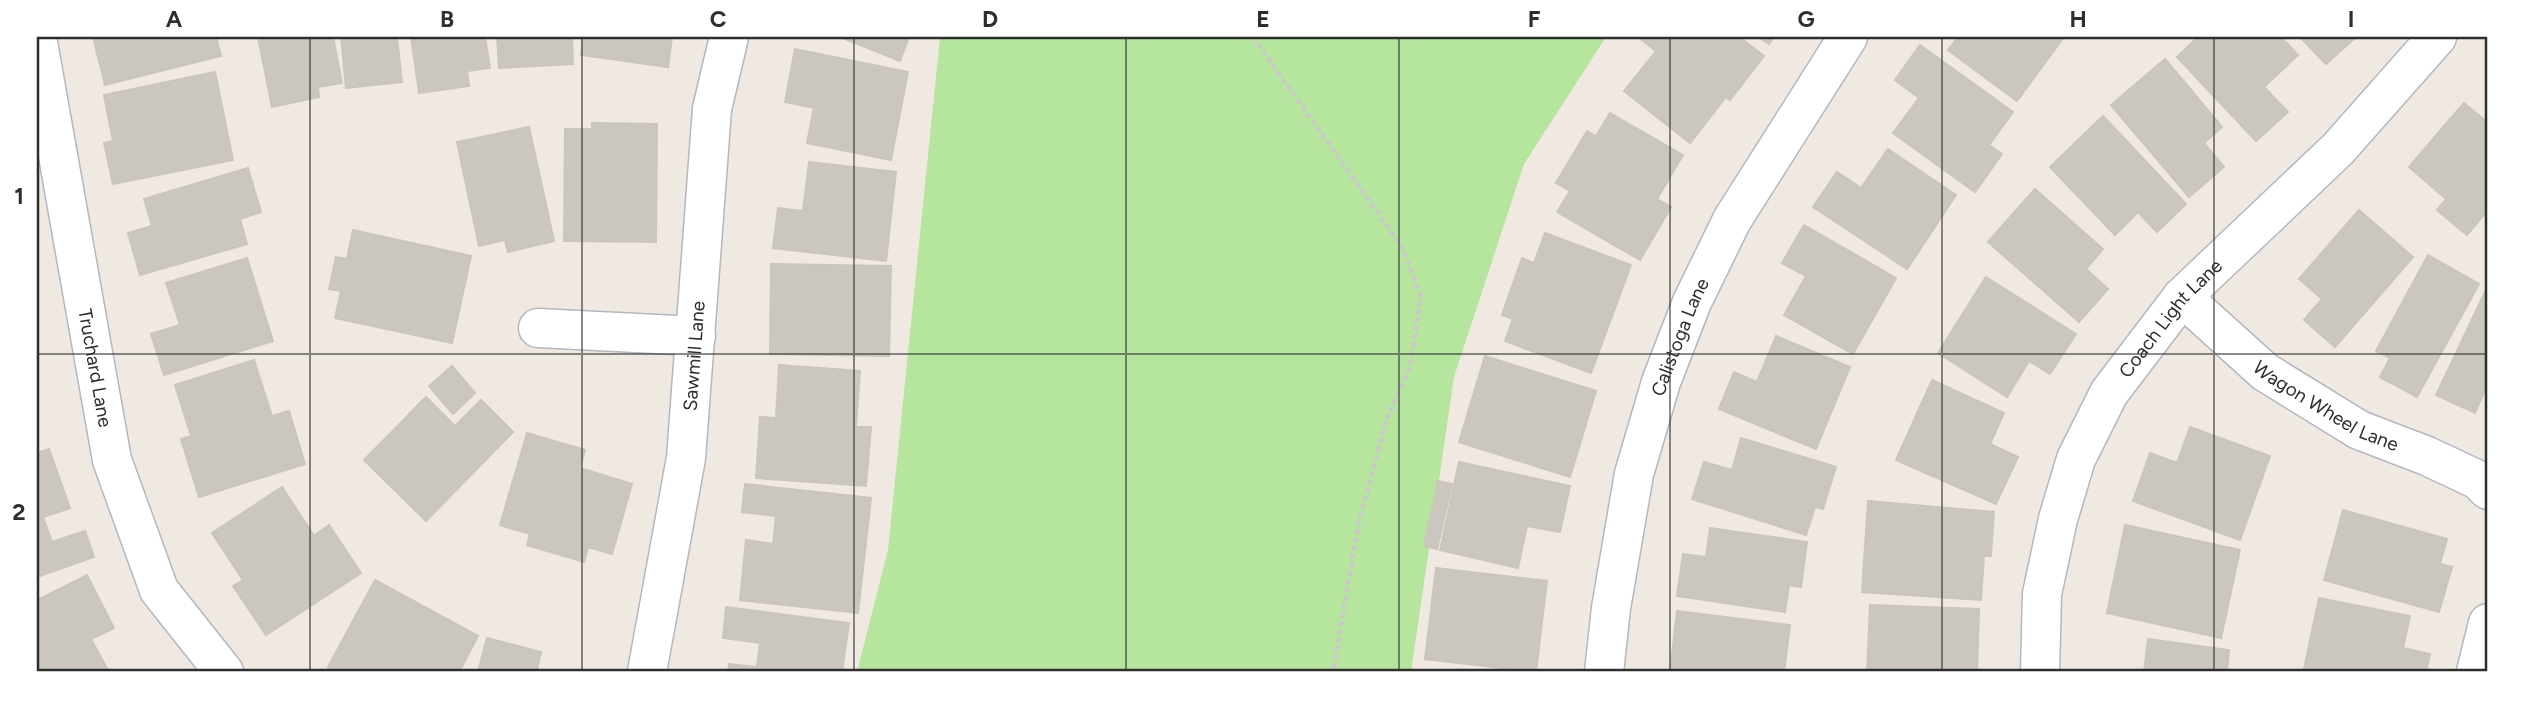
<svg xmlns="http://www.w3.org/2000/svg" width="2525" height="709" font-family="Figtree,sans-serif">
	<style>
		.green { fill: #b6e59e }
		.building { fill: #cbc7bf; stroke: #cbc5ba; stroke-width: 2 }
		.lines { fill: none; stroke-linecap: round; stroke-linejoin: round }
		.minor-casing { stroke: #b4b7c1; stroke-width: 41 }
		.path { stroke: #c9c9c9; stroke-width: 4.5; stroke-dasharray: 5 3.5; stroke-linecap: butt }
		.minor { stroke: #fff; stroke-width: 38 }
		.grid { fill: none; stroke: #2e2e2e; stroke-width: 2; stroke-opacity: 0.55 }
		.labels { text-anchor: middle; stroke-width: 7; stroke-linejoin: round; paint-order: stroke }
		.street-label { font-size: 19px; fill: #2e2e2e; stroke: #fff }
		.neatline { fill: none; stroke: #2e2e2e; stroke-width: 2.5 }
		.grid-label { font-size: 23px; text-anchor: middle; font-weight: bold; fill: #2e2e2e }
	</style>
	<rect width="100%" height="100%" fill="#efe9e1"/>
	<polygon class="green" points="940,37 1606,37 1524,164 1454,377 1411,672 857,672 888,550"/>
	<g class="building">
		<polygon points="93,37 216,37 221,56 105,85"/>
		<polygon points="258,37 333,37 342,83 318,87 319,97 272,107"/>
		<polygon points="341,37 397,37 402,82 346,88"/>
		<polygon points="411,37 485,37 490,68 467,71 469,86 419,93"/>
		<polygon points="497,37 572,37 573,64 499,68"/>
		<polygon points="583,37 672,37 668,67 581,55"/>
		<polygon points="840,37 909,37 900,61"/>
		<polygon points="1638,37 1739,37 1764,56 1730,100 1726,97 1690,143 1624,91 1656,51"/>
		<polygon points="1759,37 1774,37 1769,44"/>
		<polygon points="1958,37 2064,37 2017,101 1948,50"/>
		<polygon points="2198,37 2281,37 2298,55 2264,87 2288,112 2256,141 2177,57"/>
		<polygon points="2300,37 2356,37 2326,64"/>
		<polygon points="1920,45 2013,112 1989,145 2002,154 1975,192 1893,133 1919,98 1895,80"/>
		<polygon points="795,49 908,72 891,160 807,143 814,108 785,102"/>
		<polygon points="2165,59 2222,127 2204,143 2224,167 2189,197 2111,105"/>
		<polygon points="215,72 233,160 113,184 104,143 113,141 104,95"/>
		<polygon points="2464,103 2488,123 2488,210 2467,235 2437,210 2446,199 2409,167"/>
		<polygon points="1610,113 1683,155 1657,199 1671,207 1640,260 1557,212 1570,191 1556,183 1587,131 1596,136"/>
		<polygon points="2103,116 2186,204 2157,232 2138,212 2115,235 2050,167"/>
		<polygon points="592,123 657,124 656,242 564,241 565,129 592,129"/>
		<polygon points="529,127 554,241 508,252 505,240 479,246 457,142"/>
		<polygon points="1888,149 1956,195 1907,269 1813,207 1837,172 1861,188"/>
		<polygon points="809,162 896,172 886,261 773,248 778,208 803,211"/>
		<polygon points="248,168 261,212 240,219 247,244 140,275 128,233 152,226 144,199"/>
		<polygon points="2035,189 2103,249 2086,269 2108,289 2079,322 1988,242"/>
		<polygon points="2359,210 2413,257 2335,347 2304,320 2322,299 2299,279"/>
		<polygon points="1804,225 1896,278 1853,354 1784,315 1806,276 1782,263"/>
		<polygon points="353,230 471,256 452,343 335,318 341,291 329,289 336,257 347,259"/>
		<polygon points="1545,233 1631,265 1591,373 1505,341 1513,319 1502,315 1522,258 1534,263"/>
		<polygon points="2428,255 2479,284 2417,397 2380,377 2390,358 2376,351"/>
		<polygon points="247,258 273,341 164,375 151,334 180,325 166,283"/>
		<polygon points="771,264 891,266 889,356 770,354"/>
		<polygon points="1986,277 2076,334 2050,374 2029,361 2007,397 1938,353"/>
		<polygon points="2485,292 2488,294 2488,383 2475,413 2436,395"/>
		<polygon points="1776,336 1850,367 1816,449 1719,409 1734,372 1757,382"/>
		<polygon points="1485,356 1596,391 1570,477 1459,442"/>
		<polygon points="254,360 272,416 289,411 305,464 199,497 181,439 191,436 175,385"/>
		<polygon points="779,365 860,371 856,427 871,427 866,486 756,478 760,417 776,418"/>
		<polygon points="452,366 475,393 453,414 429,386"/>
		<polygon points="1932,380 2004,413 1990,444 2018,457 1996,504 1896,460"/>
		<polygon points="426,397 455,426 481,400 513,432 426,521 364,460"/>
		<polygon points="2190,427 2270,456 2240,540 2133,501 2150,453 2177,463"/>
		<polygon points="527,433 585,450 580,468 632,484 612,554 588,547 584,562 527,545 530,534 500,525"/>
		<polygon points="1741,438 1836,467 1823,509 1815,507 1806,535 1692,499 1704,462 1732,470"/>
		<polygon points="49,449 70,508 43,517 52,542 85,531 94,557 37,577 37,453"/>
		<polygon points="1459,462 1570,486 1560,532 1527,526 1518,568 1440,550"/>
		<polygon points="1438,481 1452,484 1437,549 1424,546"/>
		<polygon points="745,484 871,498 858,613 740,600 746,540 773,544 776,516 742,512"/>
		<polygon points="282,487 314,536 329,525 361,573 266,635 233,586 243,580 212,533"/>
		<polygon points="1868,501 1994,512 1991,556 1984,556 1981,600 1862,592"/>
		<polygon points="2343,510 2447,539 2440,564 2452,567 2439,612 2324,580"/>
		<polygon points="2125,525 2240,550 2221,638 2107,613"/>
		<polygon points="1710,528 1807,542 1801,587 1789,585 1785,612 1677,596 1683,554 1706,557"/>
		<polygon points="1436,568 1547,581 1536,672 1425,659"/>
		<polygon points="87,575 114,628 91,639 109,672 37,672 37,600"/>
		<polygon points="375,580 478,636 459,672 337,672 328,667"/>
		<polygon points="2319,598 2410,616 2403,648 2430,654 2426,672 2321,672 2304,669"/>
		<polygon points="1870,605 1979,609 1977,672 1867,672"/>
		<polygon points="726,607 849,623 842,672 728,672 729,664 757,667 760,643 723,638"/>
		<polygon points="1677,611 1790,625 1784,672 1670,672"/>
		<polygon points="487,638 541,652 537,670 547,672 478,672"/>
		<polygon points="2148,639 2229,650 2227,672 2144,672"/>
	</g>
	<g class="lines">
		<g class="minor-casing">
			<g id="minor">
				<path id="s1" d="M37,37L112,460L159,590L224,672"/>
				<path id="s2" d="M2182,297L2265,372L2359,430L2427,456L2478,480L2488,490"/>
				<polyline points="538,328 696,336"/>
				<path id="s3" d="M647,672L686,458L712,109L729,37"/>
				<path id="s4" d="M1604,672L1611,608L1634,474L1661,382L1692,302L1732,220L1848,37"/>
				<path id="s5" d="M2040,672L2042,594L2058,519L2076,459L2109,393L2182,297L2338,149L2437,37"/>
				<polyline points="2476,672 2488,623"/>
			</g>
		</g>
		<polyline class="path" points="1253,37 1402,247 1421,297 1410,367 1386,421 1359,521 1333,672"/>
		<use href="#minor" class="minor"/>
	</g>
	<path class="grid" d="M310,37V672M582,37V672M854,37V672M1126,37V672M1399,37V672M1670,37V672M1942,37V672M2214,37V672M37,354H2488"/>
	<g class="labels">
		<g class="street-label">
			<text dy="7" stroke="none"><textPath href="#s5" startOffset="388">Coach Light Lane</textPath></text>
			<text dy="7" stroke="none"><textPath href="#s4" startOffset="345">Calistoga Lane</textPath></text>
			<text dy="7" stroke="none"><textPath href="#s3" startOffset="320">Sawmill Lane</textPath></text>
			<text dy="7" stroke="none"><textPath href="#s1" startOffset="336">Truchard Lane</textPath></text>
			<text dy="7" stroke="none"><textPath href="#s2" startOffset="182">Wagon Wheel Lane</textPath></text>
		</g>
	</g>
	<rect width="2525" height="709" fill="none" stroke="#ffffff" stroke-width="77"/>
	<rect x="38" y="38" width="2448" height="632" class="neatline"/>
	<g class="grid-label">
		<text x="174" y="27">A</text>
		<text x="447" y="27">B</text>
		<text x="718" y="27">C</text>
		<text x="990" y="27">D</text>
		<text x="1263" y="27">E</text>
		<text x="1534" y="27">F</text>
		<text x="1806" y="27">G</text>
		<text x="2078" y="27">H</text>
		<text x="2351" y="27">I</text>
		<text x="19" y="204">1</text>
		<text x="19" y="520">2</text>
	</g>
</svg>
